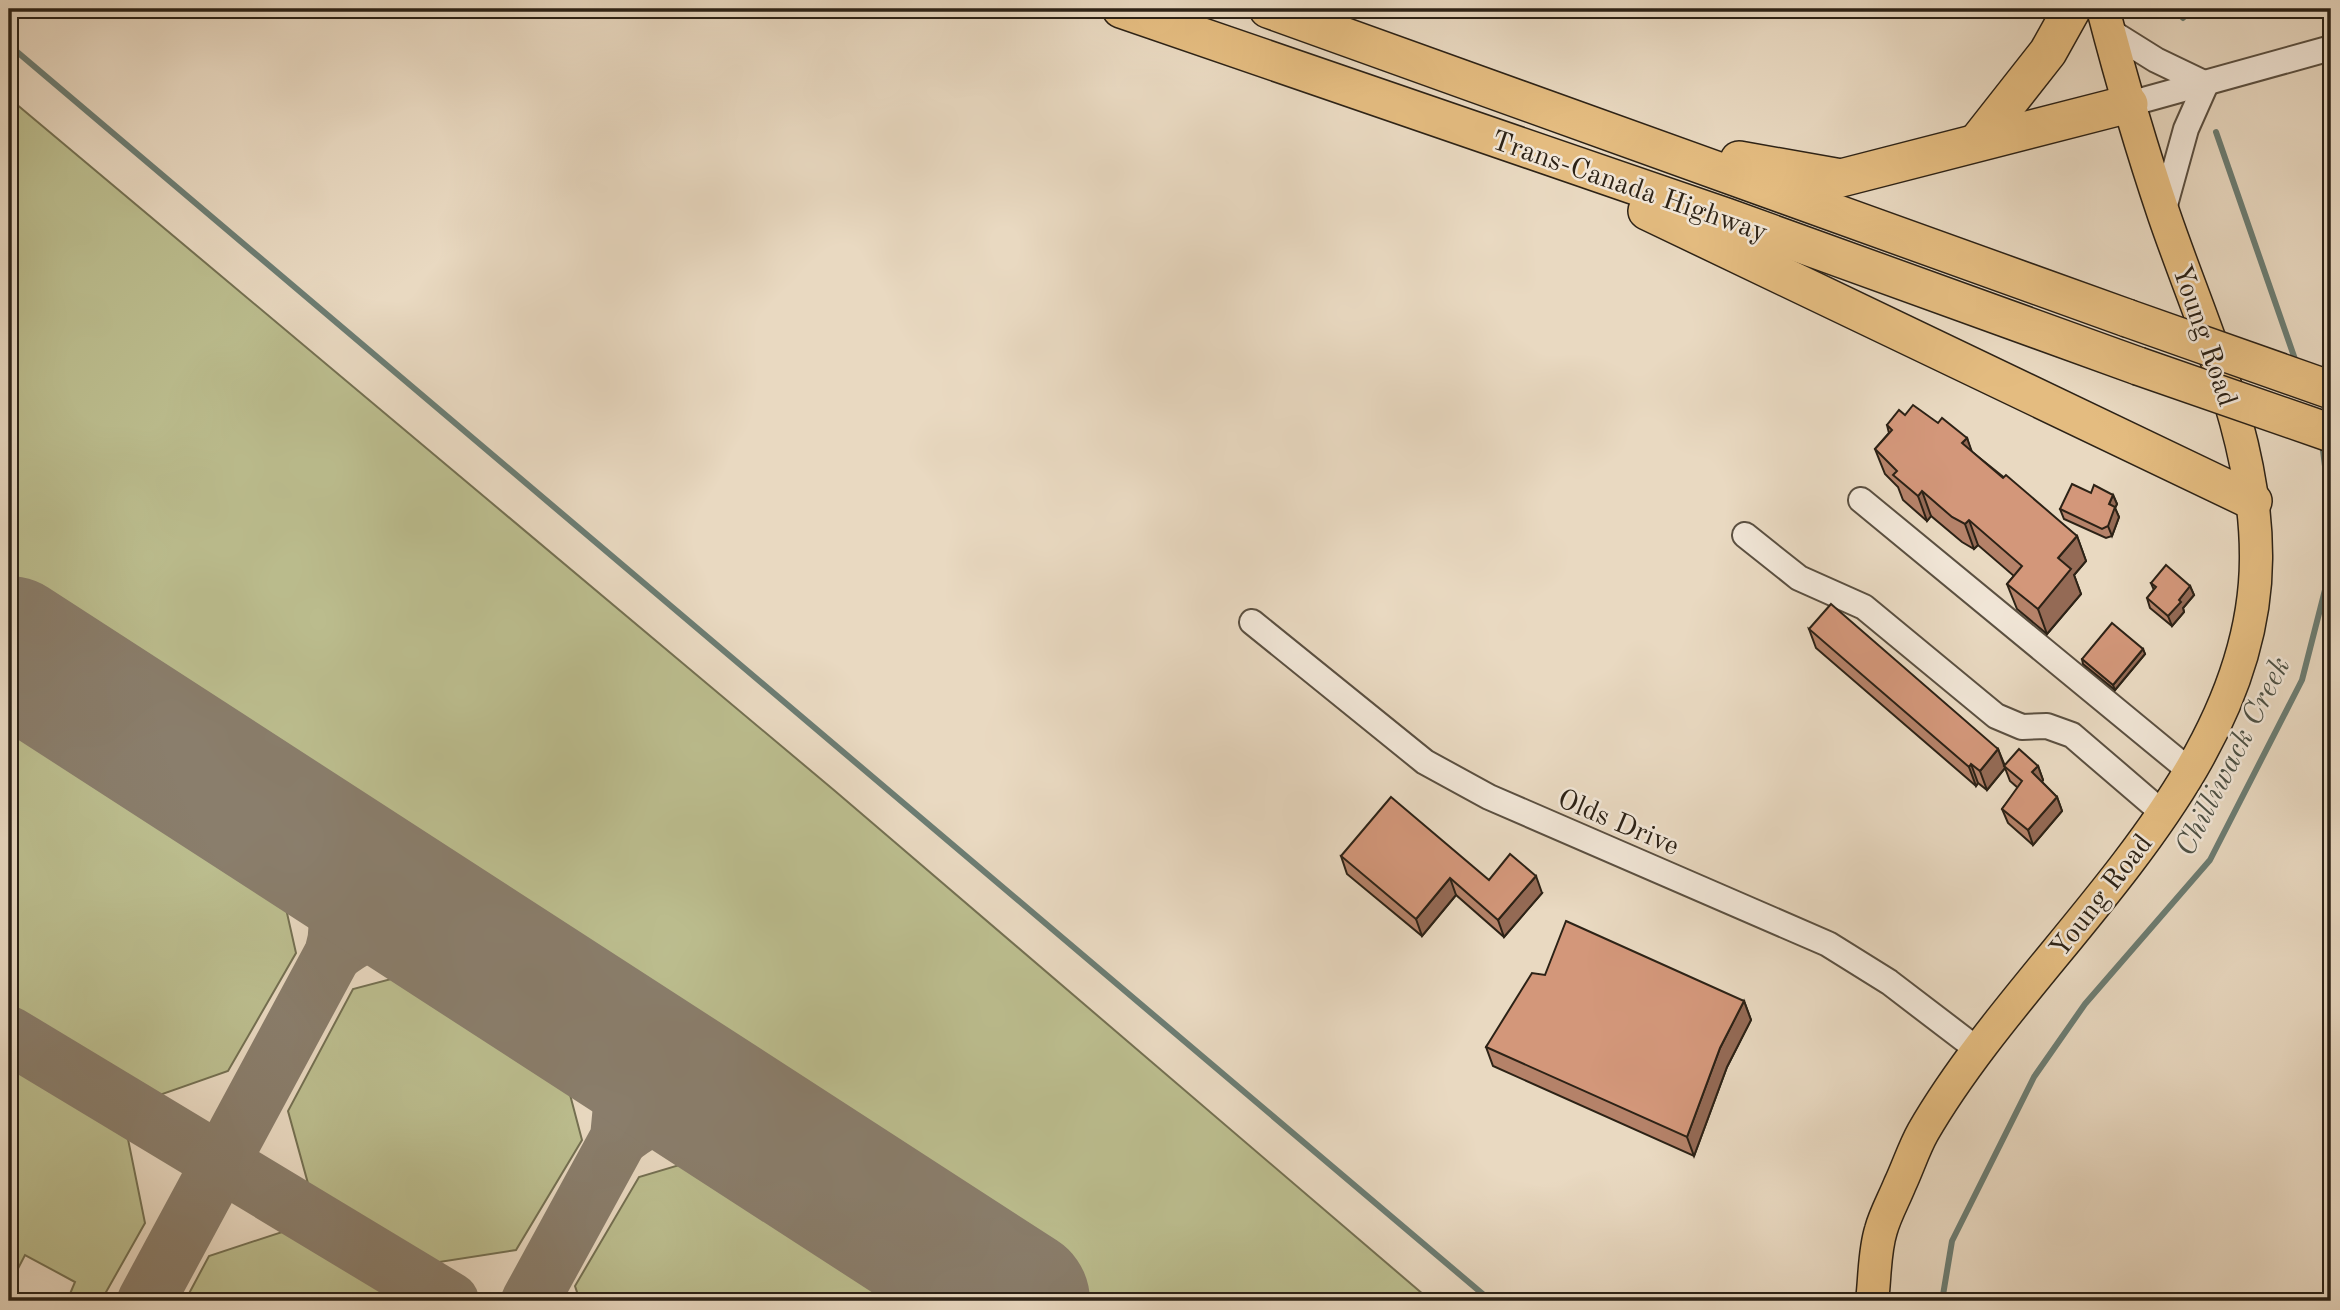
<svg xmlns="http://www.w3.org/2000/svg" width="2340" height="1310" font-family="'Old Standard TT',serif">
	<style>
		.green { fill: #bcbe8f; stroke: #747052; stroke-width: 2 }
		.lines { fill: none; stroke-linecap: round; stroke-linejoin: round }
		.stream { stroke: #6c7d73; stroke-width: 6 }
		.taxiway { stroke: #8a7e6c; stroke-width: 58 }
		.runway { stroke: #8a7e6c; stroke-width: 144 }
		.minor-casing { stroke: #5b5041; stroke-width: 28 }
		.major-casing { stroke: #2c2216; stroke-width: 35 }
		.highway-casing { stroke: #2c2216; stroke-width: 40 }
		.minor { stroke: #f1e6d7; stroke-width: 24 }
		.major { stroke: #e4bc80; stroke-width: 32 }
		.highway { stroke: #e4bc80; stroke-width: 37 }
		.highway-bridge-casing { stroke: #2c2216; stroke-width: 40; stroke-linecap: butt }
		.highway-bridge { stroke: #e4bc80; stroke-width: 37 }
		.wall { fill: #b58269; stroke: #2c2216; stroke-width: 2 }
		.shaded-wall { fill: #946a55; stroke: #2c2216; stroke-width: 2 }
		.building { fill: #d3977a; stroke: #2c2216; stroke-width: 2 }
		.labels { text-anchor: middle; stroke-width: 5; stroke-linejoin: round; paint-order: stroke }
		.street-label { font-size: 28px; fill: #2c2216; stroke: #f1e6d7 }
		.water-label { font-size: 30px; font-style: italic; fill: #4c5044; stroke: #f1e6d7 }
	</style>
	<rect width="100%" height="100%" fill="#e9d9c1"/>
	<filter id="stains"><feTurbulence type="fractalNoise" baseFrequency=".00286" numOctaves="4"/><feColorMatrix values="0 0 0 0 .2 0 0 0 0 .09 0 0 0 0 .02 0 0 0 .5 -.17"/></filter>
	<radialGradient id="worn" r=".72"><stop offset=".6" stop-color="#630" stop-opacity="0"/><stop offset="1" stop-color="#630" stop-opacity=".3"/></radialGradient>
	<g class="green">
		<polygon points="9,98 835,791 1431,1301 1076,1301 9,612"/>
		<polygon points="9,690 276,864 296,953 228,1071 154,1097 9,1010"/>
		<polygon points="429,969 559,1053 582,1140 516,1250 433,1263 309,1187 288,1111 353,989"/>
		<polygon points="9,1064 128,1139 145,1223 101,1301 67,1301 75,1282 25,1255 9,1286"/>
		<polygon points="716,1154 944,1301 580,1301 575,1286 639,1177"/>
		<polygon points="285,1231 400,1301 185,1301 209,1256"/>
	</g>
	<g class="lines">
		<g class="stream">
			<polyline points="2174,9 2183,18"/>
			<polyline points="9,45 1491,1301"/>
			<polyline points="2216,132 2297,365"/>
			<polyline points="1942,1301 1952,1241 2034,1077 2085,1004 2210,860 2302,680 2325,590 2330,507 2322,442"/>
		</g>
		<g class="taxiway">
			<path d="M333,954C377,919 401,924 454,936"/>
			<polyline points="9,1035 450,1301"/>
			<path d="M619,1138C651,1113 680,1100 720,1108"/>
			<path d="M146,1301L333,954C347,910 328,873 302,838"/>
			<polyline points="530,1301 619,1138 624,1085 617,1060 594,1026"/>
		</g>
		<polyline class="runway" points="9,648 1018,1301"/>
		<g class="minor-casing">
			<g id="minor">
				<polyline points="2108,30 2156,60 2206,84"/>
				<polyline points="2129,104 2331,48"/>
				<polyline points="2163,212 2186,129 2206,84"/>
				<polyline points="1861,500 2190,771"/>
				<polyline points="1745,535 1799,578 1864,607 1996,716 2022,727 2047,726 2072,735 2164,814"/>
				<polyline points="1252,622 1425,762 1489,797 1828,944 1889,982 1978,1050"/>
			</g>
		</g>
		<g class="major-casing">
			<path id="major" d="M1872,1301C1875,1279 1874,1252 1881,1230C1885,1215 1894,1199 1900,1184C1908,1167 1914,1148 1923,1132C2028,950 2255,784 2256,559C2257,439 2202,326 2164,215C2141,147 2121,78 2103,9"/>
		</g>
		<g class="highway-casing">
			<g id="highway">
				<polyline points="1121,9 1726,217 2138,366"/>
				<polyline points="1268,9 2127,318"/>
				<polyline points="1978,141 2048,52 2072,9"/>
				<polyline points="1739,160 1841,178 2129,104"/>
				<polyline points="1647,211 2253,501"/>
			</g>
		</g>
		<use href="#minor" class="minor"/>
		<use href="#major" class="major"/>
		<use href="#highway" class="highway"/>
		<g class="highway-bridge-casing">
			<g id="highway-bridge">
				<polyline points="2127,318 2331,390"/>
				<polyline points="2138,366 2331,433"/>
			</g>
		</g>
		<use href="#highway-bridge" class="highway-bridge"/>
	</g>
	<g class="wall">
		<polygon points="1905,415 1938,423 1967,438 1971,451 2077,536 2086,561 2074,575 2081,594 2047,634 2017,609 2007,584 2014,576 1978,545 1974,549 1962,542 1931,516 1927,521 1903,500 1898,487 1885,474 1875,449 1889,433 1887,425"/>
		<polygon points="2091,493 2113,495 2117,504 2115,508 2119,517 2112,536 2106,538 2064,519 2060,509"/>
		<polygon points="2151,583 2190,586 2194,595 2183,608 2184,612 2172,626 2150,608 2147,598 2154,590"/>
		<polygon points="1809,629 1998,749 2005,766 2038,766 2043,780 2042,782 2057,797 2062,811 2033,845 2008,823 2002,809 2018,788 2010,781 2005,768 1987,790 1978,783 1976,786 1816,648"/>
		<polygon points="2143,649 2145,654 2115,690 2083,664 2082,659"/>
		<polygon points="1341,856 1489,880 1542,893 1504,937 1456,895 1422,936 1347,874"/>
		<polygon points="1545,975 1744,1001 1751,1020 1727,1067 1694,1156 1493,1066 1486,1047"/>
	</g>
	<g class="shaded-wall">
		<polygon points="1967,438 1976,463 1962,443"/>
		<polygon points="1922,491 1931,516 1927,521 1918,496"/>
		<polygon points="2113,495 2117,504 2115,508 2119,517 2112,536 2108,526 2109,504"/>
		<polygon points="1969,520 1978,545 1974,549 1965,524"/>
		<polygon points="2077,536 2086,561 2074,575 2081,594 2047,634 2038,609 2058,558"/>
		<polygon points="2190,586 2194,595 2183,608 2184,612 2172,626 2168,616 2179,600"/>
		<polygon points="2143,649 2145,654 2115,690 2113,685"/>
		<polygon points="1998,749 2005,768 1987,790 1980,771"/>
		<polygon points="1971,764 1978,783 1976,786 1969,767"/>
		<polygon points="2038,766 2043,780 2038,787 2032,772"/>
		<polygon points="2057,797 2062,811 2033,845 2028,830"/>
		<polygon points="1536,876 1542,893 1504,937 1498,920"/>
		<polygon points="1450,878 1456,895 1422,936 1416,919"/>
		<polygon points="1744,1001 1751,1020 1727,1067 1694,1156 1687,1137 1720,1048"/>
		<polygon points="9,1269 14,1283 9,1293"/>
	</g>
	<g class="building">
		<polygon points="1913,405 1938,423 1942,418 1967,438 1962,443 2003,478 2006,475 2077,536 2058,558 2071,569 2038,609 2007,584 2022,566 1969,520 1965,524 1952,517 1922,491 1918,496 1893,475 1897,471 1875,449 1892,430 1887,425 1899,410 1905,415"/>
		<polygon points="2072,484 2091,493 2094,485 2113,495 2109,504 2115,507 2108,526 2102,529 2060,509"/>
		<polygon points="2166,565 2190,586 2179,600 2181,602 2168,616 2147,598 2156,587 2151,583"/>
		<polygon points="1831,604 1998,749 1980,771 1971,764 1969,767 1809,629"/>
		<polygon points="2112,623 2143,649 2113,685 2082,659"/>
		<polygon points="2019,749 2038,766 2032,772 2057,797 2028,830 2002,809 2022,781 2004,766"/>
		<polygon points="1391,797 1489,880 1510,854 1536,876 1498,920 1450,878 1416,919 1341,856"/>
		<polygon points="1566,921 1744,1001 1720,1048 1687,1137 1486,1047 1532,973 1545,975"/>
	</g>
	<g class="labels">
		<g class="street-label">
			<text transform="translate(1630 185) rotate(19)" y="10">Trans-Canada Highway</text>
			<text transform="translate(2206 335) rotate(71)" y="10">Young Road</text>
			<text transform="translate(1619 821) rotate(23)" y="10">Olds Drive</text>
			<text transform="translate(2100 895) rotate(-52)" y="10">Young Road</text>
		</g>
		<g class="water-label">
			<text transform="translate(2232 756) rotate(-63)" y="10">Chilliwack Creek</text>
		</g>
	</g>
	<rect width="2340" height="1310" fill="none" stroke="#e9d9c1" stroke-width="35"/>
	<rect x="10" y="10" width="2319" height="1289" fill="none" stroke="#2c2216" stroke-width="3.5"/>
	<rect x="18" y="18" width="2305" height="1275" fill="none" stroke="#2c2216" stroke-width="2"/>
	<rect width="100%" height="100%" filter="url(#stains)"/>
	<rect width="100%" height="100%" fill="url(#worn)"/>
</svg>
